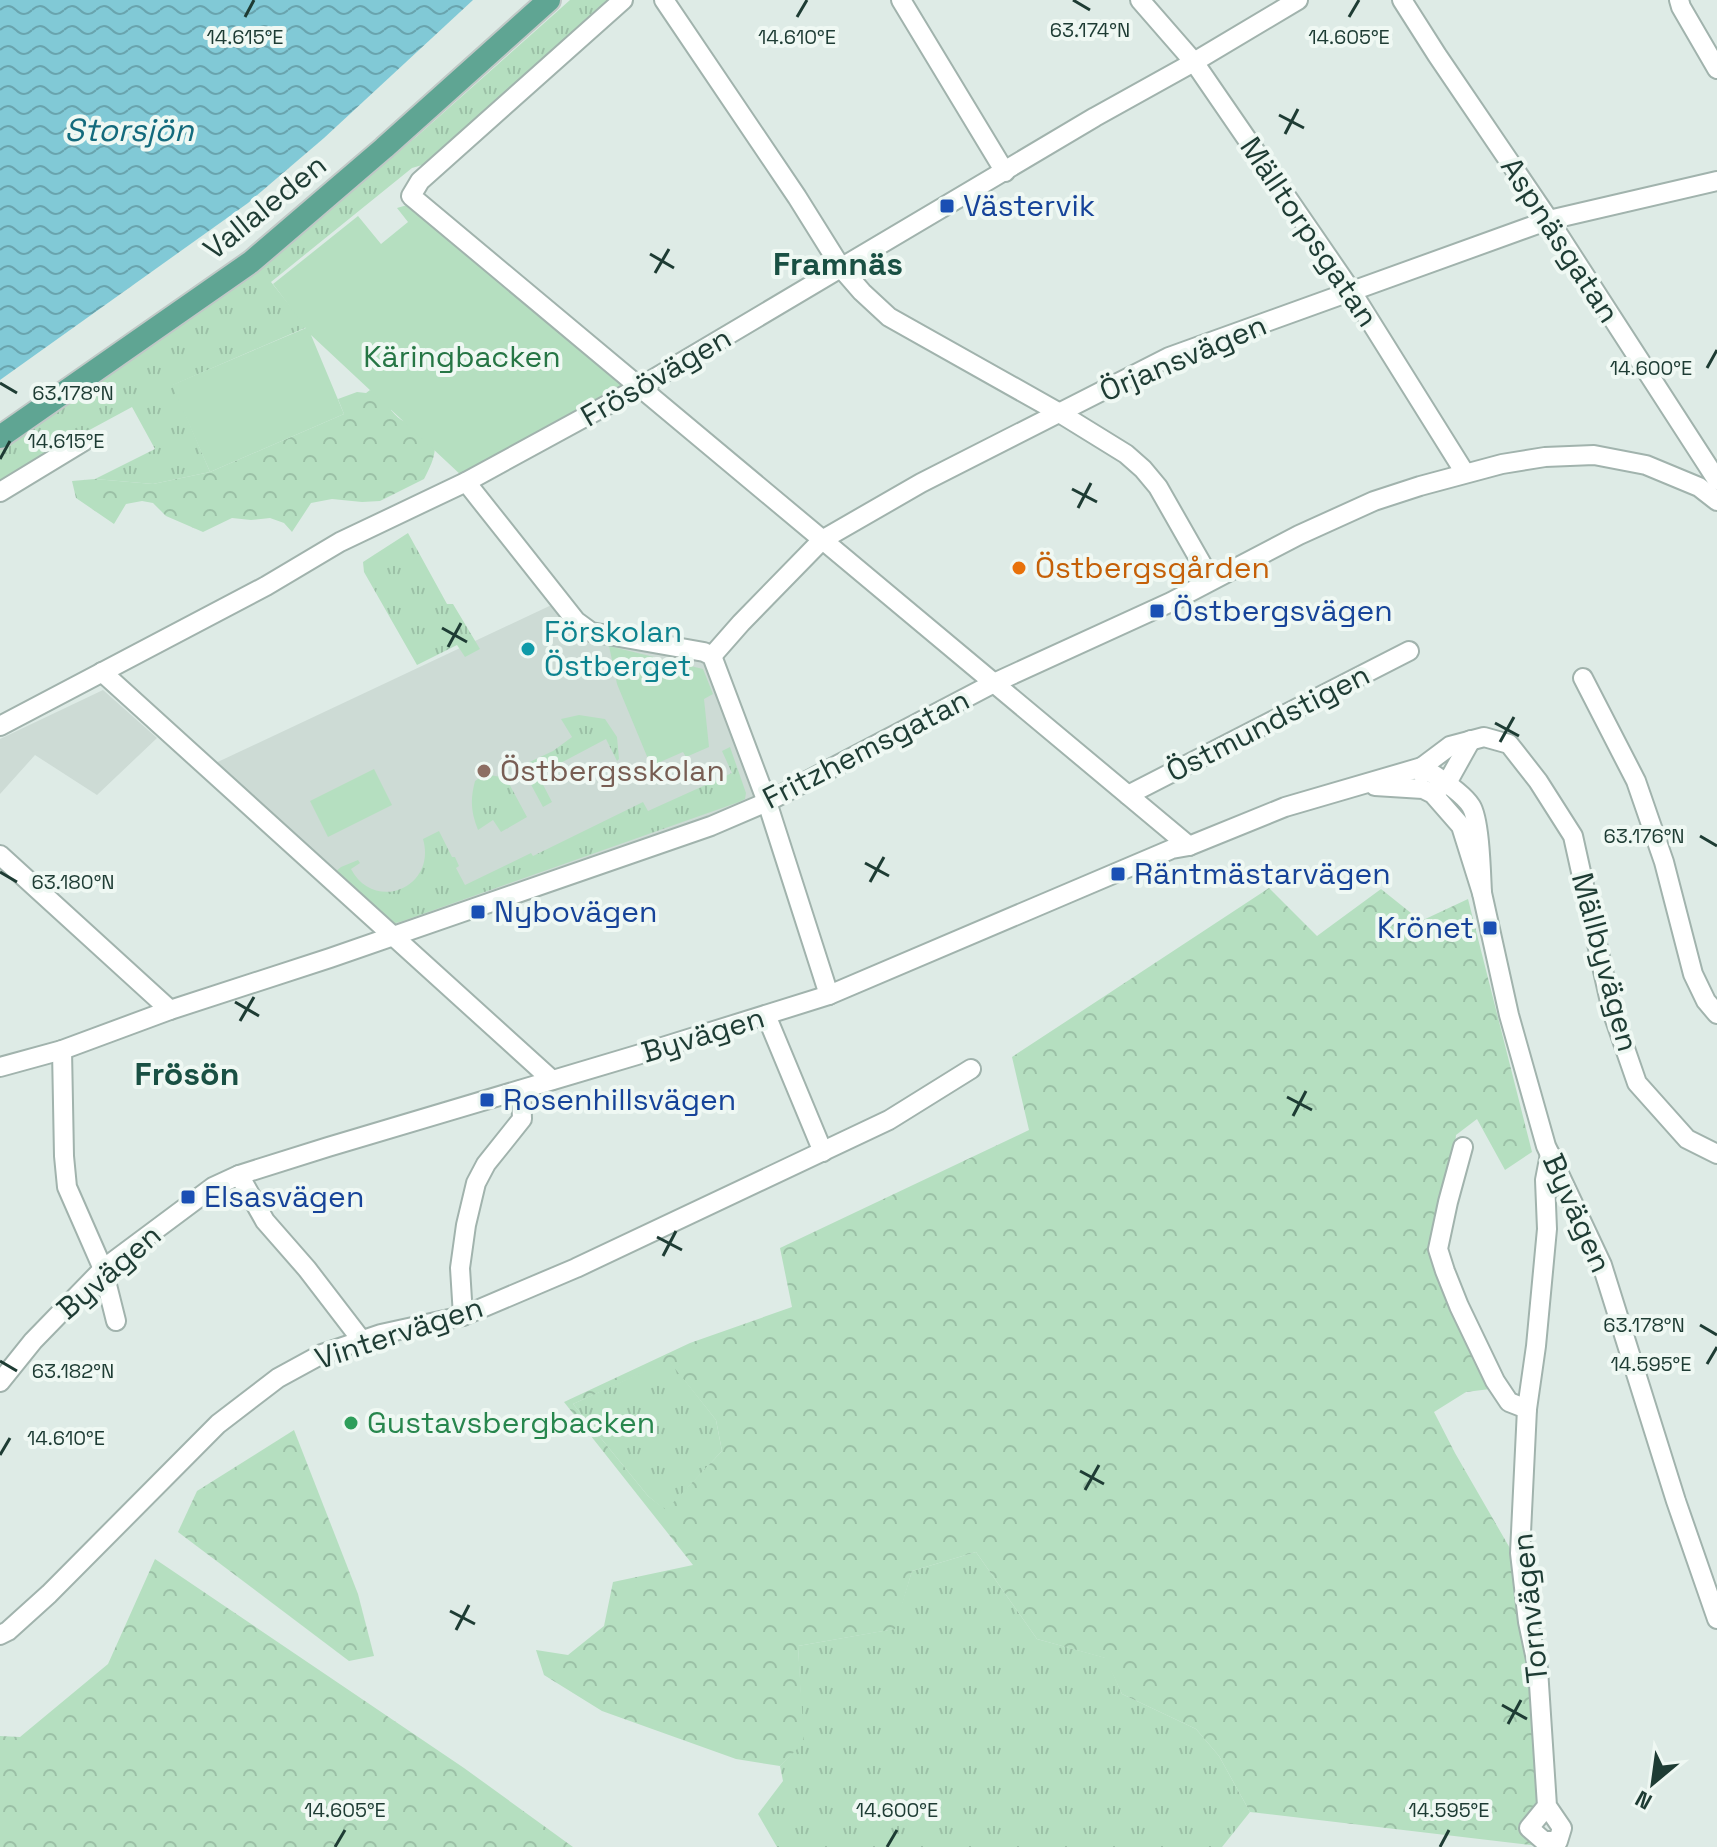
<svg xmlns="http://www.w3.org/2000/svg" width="1717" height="1847" font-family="'Space Grotesk',sans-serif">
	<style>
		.built { fill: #cddbd5 }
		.grass { fill: url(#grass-tufts) }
		.forest { fill: url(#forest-crowns); fill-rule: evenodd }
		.park { fill: #b5dfc0 }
		.water { fill: url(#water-waves) }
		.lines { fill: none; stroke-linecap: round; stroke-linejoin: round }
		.minor-casing { stroke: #a1b3ad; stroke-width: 22 }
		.major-casing { stroke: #c0c8c6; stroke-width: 26 }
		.minor { stroke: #fff; stroke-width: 18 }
		.major { stroke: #5fa593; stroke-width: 22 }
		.ticks { fill: none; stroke: #1e3c34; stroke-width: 3 }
		.transit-dot { fill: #1a4fb4; stroke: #eff8f3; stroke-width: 3 }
		.food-dot { fill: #e8710a; stroke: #eff8f3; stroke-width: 3 }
		.culture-dot { fill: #0f9aa8; stroke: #eff8f3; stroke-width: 3 }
		.education-dot { fill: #8d6e63; stroke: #eff8f3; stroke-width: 3 }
		.leisure-dot { fill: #2e9e5b; stroke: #eff8f3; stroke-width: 3 }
		.labels { text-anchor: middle; stroke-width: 8; stroke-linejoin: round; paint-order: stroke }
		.transit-label { font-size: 30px; fill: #164399; stroke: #eff8f3; text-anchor: start }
		.street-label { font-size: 30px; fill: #1e3c34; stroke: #eff8f3 }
		.park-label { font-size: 30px; fill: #267645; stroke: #eff8f3 }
		.food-label { font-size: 30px; fill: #c56008; stroke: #eff8f3; text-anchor: start }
		.culture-label { font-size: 30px; fill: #0d838f; stroke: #eff8f3; text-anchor: start }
		.education-label { font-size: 30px; fill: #785e54; stroke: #eff8f3; text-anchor: start }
		.leisure-label { font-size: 30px; fill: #27864d; stroke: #eff8f3; text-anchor: start }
		.water-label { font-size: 32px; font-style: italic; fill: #146b7d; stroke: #eff8f3 }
		.neighbourhood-label { font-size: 32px; font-weight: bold; fill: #195043; stroke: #eff8f3 }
		.ticks-label { font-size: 20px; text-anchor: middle; fill: #1e3c34; stroke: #eff8f3; stroke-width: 8; stroke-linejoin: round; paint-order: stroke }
	</style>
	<defs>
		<pattern id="grass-tufts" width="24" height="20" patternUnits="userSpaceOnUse" patternTransform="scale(2)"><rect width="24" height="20" fill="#b5dfc0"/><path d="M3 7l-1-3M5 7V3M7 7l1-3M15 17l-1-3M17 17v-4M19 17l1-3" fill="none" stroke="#9bc0a6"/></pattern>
		<pattern id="forest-crowns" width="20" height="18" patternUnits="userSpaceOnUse" patternTransform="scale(2)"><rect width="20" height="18" fill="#b5dfc0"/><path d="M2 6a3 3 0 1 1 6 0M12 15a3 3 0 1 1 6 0" fill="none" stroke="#9bc0a6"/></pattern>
		<pattern id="water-waves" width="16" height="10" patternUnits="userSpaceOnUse" patternTransform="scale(2)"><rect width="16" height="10" fill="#81c9d6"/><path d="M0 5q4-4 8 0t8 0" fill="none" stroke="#69a4ae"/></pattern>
	</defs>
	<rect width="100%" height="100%" fill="#deebe6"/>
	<g class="built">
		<polygon points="560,601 576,621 704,652 767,802 394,936 207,767"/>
		<polygon points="103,690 157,738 97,795 35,755 0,794 0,739"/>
	</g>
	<g class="grass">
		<polygon points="570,0 614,0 429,163 412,168 271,282 307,327 173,385 210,472 153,484 95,479 155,449 132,407 32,461 0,482 0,447 198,313 259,268 416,137"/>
		<polygon points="408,533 447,604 453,604 480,649 465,657 457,645 417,665 364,572 363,562"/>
		<polygon points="579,715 605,719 617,737 619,759 617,761 606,739 538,775 552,802 543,807 521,766 553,751 572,737 561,719"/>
		<path d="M730,747L746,793L745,799L739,802L403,921L392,924L334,873L341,867L358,860L360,863L351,869C374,913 437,888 423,839L439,831L452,857H455L459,866L456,868L465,885L531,853L533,856L643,802L648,811L732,773L722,751Z"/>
		<path d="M485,774L506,778L527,817L501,832L493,820L478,830C471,812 470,800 475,781Z"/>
		<polygon points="669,1360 716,1420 722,1451 666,1511 648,1496 573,1404"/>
		<polygon points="976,1552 1037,1639 1106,1658 1122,1694 1196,1729 1219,1756 1250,1812 1222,1847 777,1847 758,1814 783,1781 780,1766 803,1742 798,1646 894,1629 912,1571"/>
	</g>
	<g class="forest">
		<path d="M370,390L396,401L391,410C402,423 403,420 417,426C445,437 434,460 424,479L380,501L362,502L332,499L311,503L292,532L284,523L270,518L251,520L232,518L203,532L166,516L153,503L142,501L126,504L114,524L76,498L72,481L95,479L153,484L210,472L344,414L338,399L357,392L366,393Z"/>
		<path d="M1269,888L1317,936L1381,889L1421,921L1468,899L1532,1152L1505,1170L1477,1119L1456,1135L1445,1260L1490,1389L1466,1392L1434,1412L1455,1453L1515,1557L1534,1668L1542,1804L1539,1846L1250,1812L1219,1756L1196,1729L1122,1694L1105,1658L1037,1639L976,1552L912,1571L895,1629L798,1646L804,1742L780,1766L736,1759L602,1711L544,1675L536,1650L568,1655L604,1626L613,1582L693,1565L564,1402L690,1343L792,1307L780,1248L1029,1130L1012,1057ZM669,1361L716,1420L722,1451L666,1510L648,1496L573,1404Z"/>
		<polygon points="294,1430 358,1594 374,1656 349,1661 178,1532 197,1491"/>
		<polygon points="155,1559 464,1768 573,1847 0,1847 0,1736 20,1737 108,1664"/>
	</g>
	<g class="park">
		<polygon points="414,203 631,385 462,476 311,335 344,414 210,472 172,385 306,328 273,284 358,216 381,244 408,222 397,208"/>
		<polygon points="609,646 703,669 713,694 704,699 709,747 686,757 683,752 651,766 617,684"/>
		<polygon points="374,769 392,805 328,837 310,801"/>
	</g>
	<polygon class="water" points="0,0 473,0 324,138 248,203 0,380"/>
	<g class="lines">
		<g class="minor-casing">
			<g id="minor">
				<polyline points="623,0 420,181 411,196 1189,846"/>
				<polyline points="664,0 797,197 842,269 862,292 889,317 1058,412 1126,454 1143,469 1158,487 1211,580"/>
				<polyline points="901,0 1005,172"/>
				<polyline points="1140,0 1194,62 1352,292 1465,473"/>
				<polyline points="1402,0 1437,55 1549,220 1717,480"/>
				<polyline points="1679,0 1681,7 1717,69"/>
				<polyline points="466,482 576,621 591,632 704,652 712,656 767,802 829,995"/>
				<polyline points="0,492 84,441"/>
				<polyline points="712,656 741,623 822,540 921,483 1169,357 1549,220 1717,181"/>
				<polyline points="102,672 552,1080"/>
				<polyline points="1583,678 1636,781 1664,862 1693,974 1706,1001 1717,1014"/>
				<polyline points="0,726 266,586 340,542 466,482 640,387 1095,117 1194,62 1298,0"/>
				<polyline points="1422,774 1422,767 1450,746 1484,737 1509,744 1538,781 1573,836 1612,1011 1637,1083 1687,1139 1717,1154"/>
				<polyline points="1375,786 1423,789 1433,794 1461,826 1482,893 1509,1015 1546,1146 1602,1265 1676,1501 1717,1619"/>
				<polyline points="1437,790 1447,783 1471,740"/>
				<polyline points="1128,795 1409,651"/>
				<polyline points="0,855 170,1010"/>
				<polyline points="766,1015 823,1152"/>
				<polyline points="62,1050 64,1156 67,1187 103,1269 116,1321"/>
				<polyline points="0,1067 62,1050 170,1010 330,958 711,826 767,802 994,683 1171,602 1299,535 1374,501 1420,486 1502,464 1545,457 1594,455 1646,465 1699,487 1717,501"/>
				<polyline points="1463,1147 1448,1202 1438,1249 1445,1271 1459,1306 1495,1381 1509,1402 1527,1409"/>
				<polyline points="239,1175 265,1221 307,1269 363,1342"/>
				<polyline points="463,1316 460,1268 466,1225 476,1183 486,1164 522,1119 521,1090"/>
				<path d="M0,1382L33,1341L103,1269L213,1187L239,1175L328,1147L637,1055L829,995L1172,849L1189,846L1285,807L1422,767C1435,775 1463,793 1471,806C1480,820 1481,874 1482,893"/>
				<polyline points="0,1635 8,1631 49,1594 218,1424 278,1378 322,1354 381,1334 463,1316 576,1268 889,1120 971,1069"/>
				<polyline points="1547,1806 1562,1828 1558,1841 1544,1841 1529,1828 1547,1806 1538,1669 1528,1622 1520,1553 1527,1409 1536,1346 1547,1229 1545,1180 1550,1154"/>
			</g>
		</g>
		<g class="major-casing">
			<polyline id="major" points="0,437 251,262 384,148 549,0"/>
		</g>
		<use href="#minor" class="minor"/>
		<use href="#major" class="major"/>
	</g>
	<path class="ticks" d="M1073,0L1090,10M245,17L254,0M797,17L807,0M1349,17L1359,0M1279,115L1304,128M1285,134L1298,109M650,254L674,268M655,273L669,249M1707,368L1717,350M0,383L17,393M0,459L10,441M1072,489L1097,502M1078,508L1091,483M442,628L467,642M448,647L461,623M1495,723L1519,736M1500,742L1514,717M1700,836L1717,846M865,863L889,876M0,872L17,882M870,882L884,857M235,1002L259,1016M240,1021L254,997M1287,1097L1312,1110M1293,1116L1306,1091M657,1237L682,1250M663,1256L676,1231M1700,1325L1717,1335M0,1361L17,1371M1707,1364L1717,1347M0,1455L10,1438M1080,1471L1104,1484M1085,1490L1099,1465M450,1611L475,1624M456,1630L469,1605M1502,1705L1527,1719M1508,1724L1521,1700M335,1847L345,1830M887,1847L897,1830M1440,1847L1449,1830"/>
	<g class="transit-dot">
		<rect x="939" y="198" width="16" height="16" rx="4"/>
		<rect x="1149" y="603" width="16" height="16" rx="4"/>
		<rect x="1110" y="866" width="16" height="16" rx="4"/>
		<rect x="470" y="904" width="16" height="16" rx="4"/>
		<rect x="1482" y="920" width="16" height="16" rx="4"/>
		<rect x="479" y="1092" width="16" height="16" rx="4"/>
		<rect x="180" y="1189" width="16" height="16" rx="4"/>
	</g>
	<circle class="food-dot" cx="1019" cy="568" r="8"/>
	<circle class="culture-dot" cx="528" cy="649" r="8"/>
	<circle class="education-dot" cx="484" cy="771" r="8"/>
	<circle class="leisure-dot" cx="351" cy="1423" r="8"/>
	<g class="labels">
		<g class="transit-label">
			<text x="963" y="216">Västervik</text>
			<text x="1173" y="621">Östbergsvägen</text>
			<text x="1134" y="884">Räntmästarvägen</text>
			<text x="494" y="922">Nybovägen</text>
			<text x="1474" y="938" text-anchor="end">Krönet</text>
			<text x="503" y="1110">Rosenhillsvägen</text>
			<text x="204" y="1207">Elsasvägen</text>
		</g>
		<g class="street-label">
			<text transform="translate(265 207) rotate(-39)" y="10">Vallaleden</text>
			<text transform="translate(1309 232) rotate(56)" y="10">Mälltorpsgatan</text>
			<text transform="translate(1560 240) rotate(57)" y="10">Aspnäsgatan</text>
			<text transform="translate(1183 358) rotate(-23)" y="10">Örjansvägen</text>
			<text transform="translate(656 377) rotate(-30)" y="10">Frösövägen</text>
			<text transform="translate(1268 723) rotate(-27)" y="10">Östmundstigen</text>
			<text transform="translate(866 749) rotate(-27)" y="10">Fritzhemsgatan</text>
			<text transform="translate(1605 962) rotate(75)" y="10">Mällbyvägen</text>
			<text transform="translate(703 1035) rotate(-17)" y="10">Byvägen</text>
			<text transform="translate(1577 1213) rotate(66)" y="10">Byvägen</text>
			<text transform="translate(109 1272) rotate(-41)" y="10">Byvägen</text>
			<text transform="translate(399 1333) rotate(-18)" y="10">Vintervägen</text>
			<text transform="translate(1530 1608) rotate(-96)" y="10">Tornvägen</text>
		</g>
		<g class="park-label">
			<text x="462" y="367">Käringbacken</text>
		</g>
		<g class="food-label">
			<text x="1035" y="578">Östbergsgården</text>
		</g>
		<g class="culture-label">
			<text x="544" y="642">Förskolan<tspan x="544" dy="34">Östberget</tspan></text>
		</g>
		<g class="education-label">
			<text x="500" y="781">Östbergsskolan</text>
		</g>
		<g class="leisure-label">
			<text x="367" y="1433">Gustavsbergbacken</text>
		</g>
		<g class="water-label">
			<text x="129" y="141">Storsjön</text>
		</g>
		<g class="neighbourhood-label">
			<text x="838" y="275">Framnäs</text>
			<text x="187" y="1085">Frösön</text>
		</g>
	</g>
	<g class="ticks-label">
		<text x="1090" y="37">63.174°N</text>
		<text x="245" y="44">14.615°E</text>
		<text x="797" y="44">14.610°E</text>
		<text x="1349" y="44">14.605°E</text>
		<text x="1651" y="375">14.600°E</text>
		<text x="73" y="400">63.178°N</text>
		<text x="66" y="448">14.615°E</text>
		<text x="1644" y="843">63.176°N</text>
		<text x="73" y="889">63.180°N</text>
		<text x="1644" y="1332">63.178°N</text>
		<text x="1651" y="1371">14.595°E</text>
		<text x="73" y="1378">63.182°N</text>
		<text x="66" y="1445">14.610°E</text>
		<text x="345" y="1817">14.605°E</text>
		<text x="897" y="1817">14.600°E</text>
		<text x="1449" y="1817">14.595°E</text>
	</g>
	<g transform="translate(1653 1783) rotate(209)" stroke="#eff8f3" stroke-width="6" paint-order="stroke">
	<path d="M0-6L14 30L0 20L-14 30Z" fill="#1e3c34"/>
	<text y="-12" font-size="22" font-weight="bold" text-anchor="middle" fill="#1e3c34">N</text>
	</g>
</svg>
